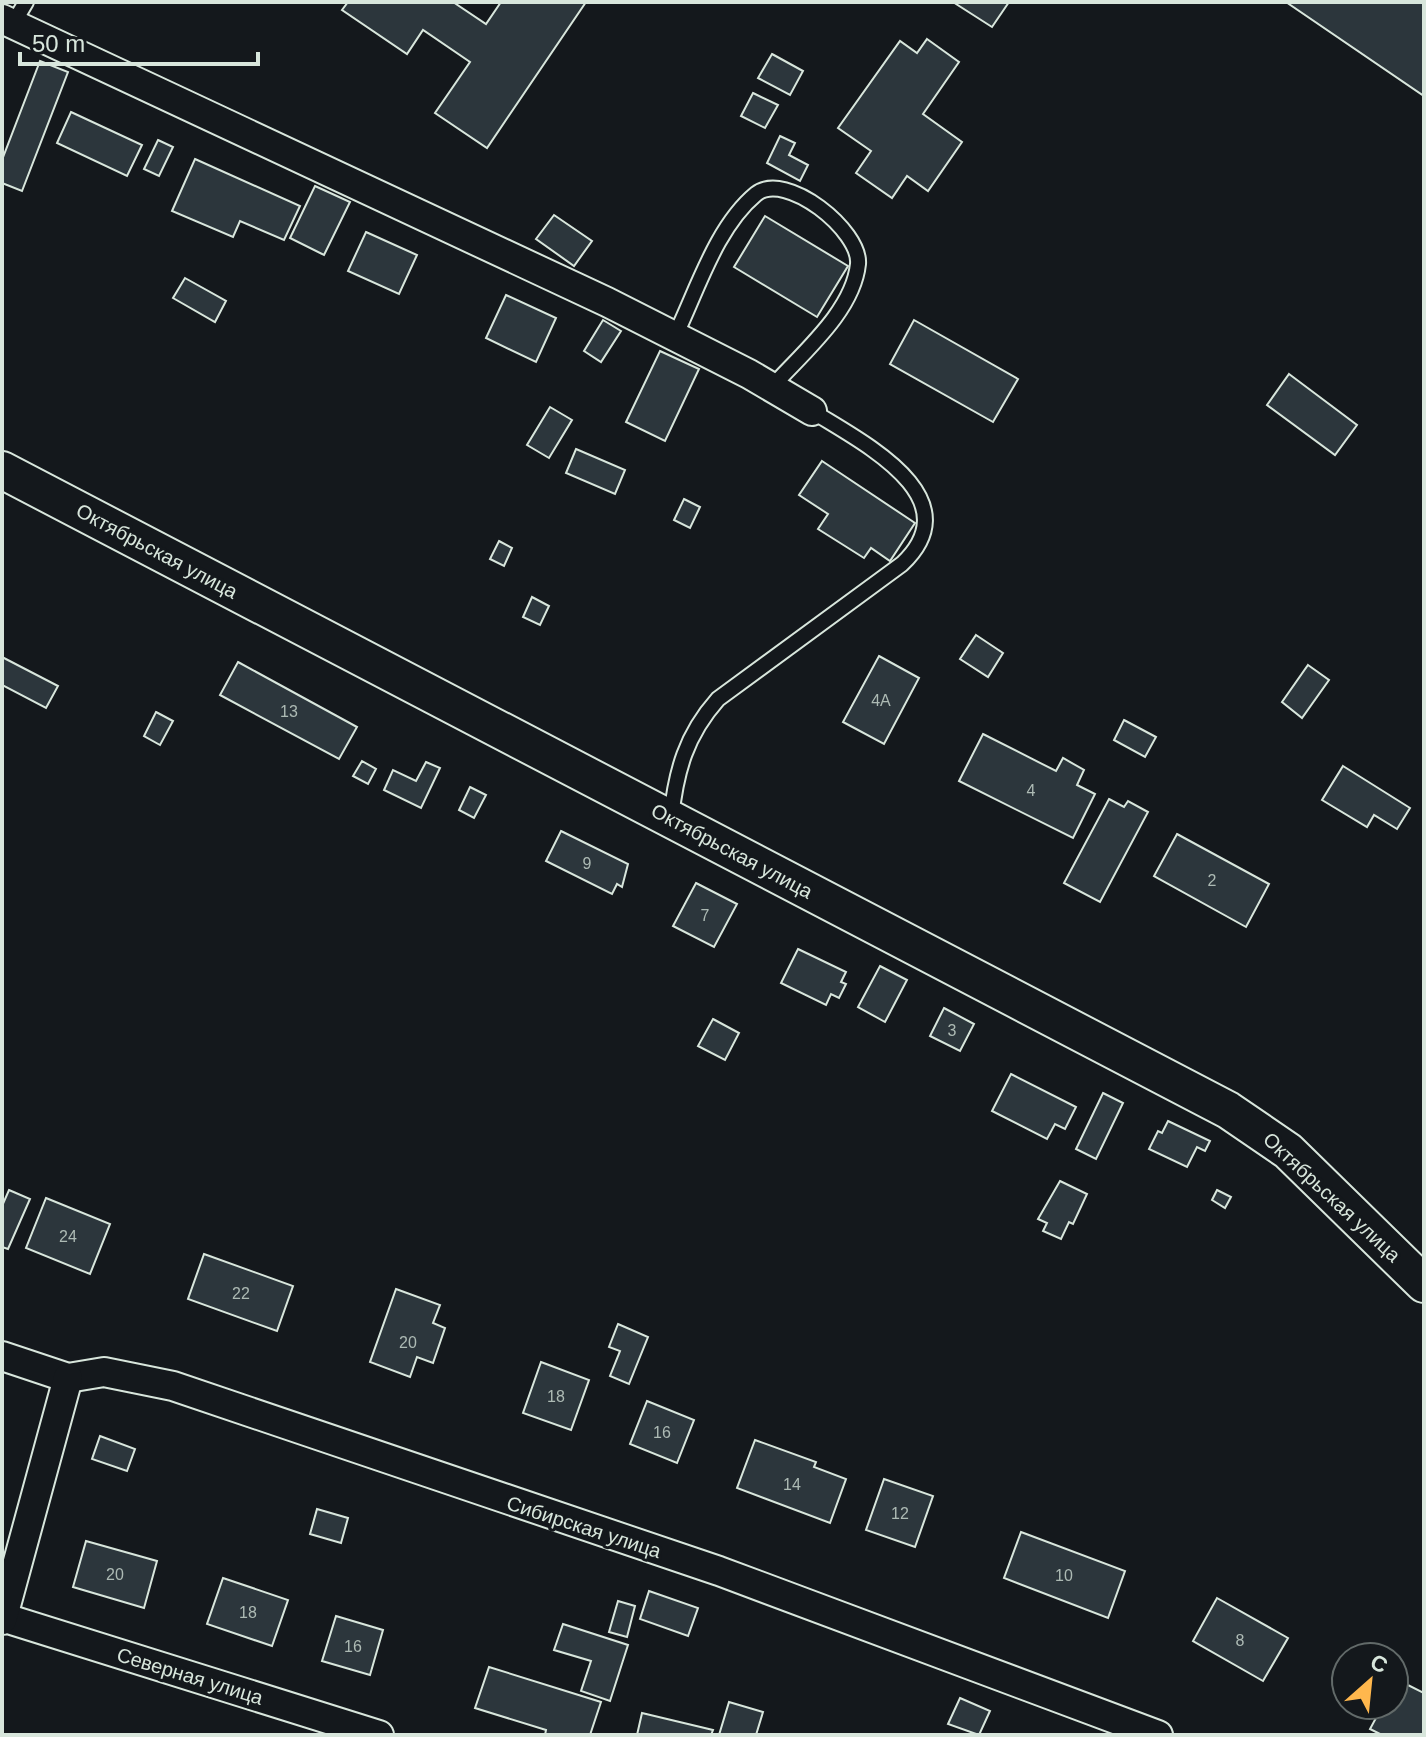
<svg xmlns="http://www.w3.org/2000/svg" width="1426" height="1737" font-family="Arial,sans-serif">
	<style>
		.building { fill: #2c363c; stroke: #d8e6dc; stroke-width: 2 }
		.lines { fill: none; stroke-linecap: round; stroke-linejoin: round }
		.service-casing { stroke: #d8e6dc; stroke-width: 18 }
		.minor-casing { stroke: #d8e6dc; stroke-width: 32 }
		.tertiary-casing { stroke: #d8e6dc; stroke-width: 40 }
		.service { stroke: #14181c; stroke-width: 14 }
		.minor { stroke: #14181c; stroke-width: 28 }
		.tertiary { stroke: #14181c; stroke-width: 36 }
		.labels { text-anchor: middle; stroke-width: 6; stroke-linejoin: round; paint-order: stroke }
		.number-label { font-size: 16px; fill: #adbab4 }
		.street-label { font-size: 20px; fill: #d8e6dc; stroke: #14181c }
	</style>
	<rect width="100%" height="100%" fill="#14181c"/>
	<g class="building">
		<polygon points="348,2 453,2 486,24 501,2 586,2 487,148 435,113 470,62 423,30 407,54 342,10"/>
		<polygon points="953,2 1009,2 992,27"/>
		<polygon points="1286,2 1424,2 1424,96"/>
		<polygon points="927,39 959,62 923,114 962,142 928,191 907,176 892,198 856,173 871,151 838,128 900,41 917,53"/>
		<polygon points="772,54 803,71 790,95 758,78"/>
		<polygon points="40,61 68,72 22,191 2,183 2,160"/>
		<polygon points="753,93 778,105 765,128 741,116"/>
		<polygon points="71,112 142,145 127,176 57,143"/>
		<polygon points="780,136 795,143 789,155 808,165 800,181 767,163"/>
		<polygon points="158,140 173,147 159,176 144,169"/>
		<polygon points="195,159 300,206 284,240 240,221 233,237 172,211"/>
		<polygon points="315,186 350,202 324,255 290,238"/>
		<polygon points="554,215 592,241 574,266 536,239"/>
		<polygon points="765,216 848,266 817,317 734,267"/>
		<polygon points="366,232 417,255 399,294 348,271"/>
		<polygon points="185,278 226,301 215,322 173,298"/>
		<polygon points="506,295 556,318 536,362 486,338"/>
		<polygon points="603,320 621,331 601,362 584,351"/>
		<polygon points="914,320 1018,379 993,422 890,364"/>
		<polygon points="660,351 699,369 665,441 626,422"/>
		<polygon points="1289,374 1357,425 1335,455 1267,405"/>
		<polygon points="550,407 572,420 549,458 527,445"/>
		<polygon points="576,449 625,470 615,494 566,473"/>
		<polygon points="822,461 915,523 890,561 871,548 864,558 818,529 828,514 799,495"/>
		<polygon points="684,499 700,507 690,528 674,520"/>
		<polygon points="499,541 512,548 504,566 490,559"/>
		<polygon points="532,597 549,606 540,625 523,617"/>
		<polygon points="976,635 1003,653 988,677 960,659"/>
		<polygon points="879,656 919,678 884,744 843,722"/>
		<polygon points="2,657 58,686 46,708 2,685"/>
		<polygon points="238,662 357,727 339,759 220,695"/>
		<polygon points="1308,665 1329,680 1302,718 1282,702"/>
		<polygon points="156,712 173,721 160,745 144,736"/>
		<polygon points="1124,720 1156,737 1145,757 1114,740"/>
		<polygon points="983,734 1056,771 1063,758 1084,770 1077,785 1095,794 1073,838 959,781"/>
		<polygon points="362,761 376,769 368,784 353,776"/>
		<polygon points="426,762 440,768 421,808 384,790 393,770 416,781"/>
		<polygon points="1343,766 1410,808 1397,829 1374,815 1367,827 1322,800"/>
		<polygon points="470,787 486,795 474,818 459,810"/>
		<polygon points="1109,799 1124,807 1128,801 1148,812 1100,902 1064,883"/>
		<polygon points="561,831 628,864 622,887 617,884 612,894 546,861"/>
		<polygon points="1177,834 1269,884 1246,927 1154,876"/>
		<polygon points="696,883 737,904 714,947 673,926"/>
		<polygon points="798,949 846,972 841,982 846,984 839,998 831,994 826,1005 781,983"/>
		<polygon points="880,966 907,980 885,1022 858,1007"/>
		<polygon points="944,1008 974,1024 960,1051 930,1036"/>
		<polygon points="713,1019 739,1033 725,1060 698,1046"/>
		<polygon points="1011,1074 1076,1107 1065,1129 1055,1124 1047,1139 992,1111"/>
		<polygon points="1103,1093 1123,1103 1096,1159 1076,1149"/>
		<polygon points="1168,1121 1210,1141 1205,1151 1197,1147 1187,1167 1149,1149 1158,1131 1162,1133"/>
		<polygon points="1060,1181 1087,1194 1073,1224 1069,1222 1061,1239 1043,1231 1047,1223 1038,1219"/>
		<polygon points="9,1190 30,1199 8,1249 2,1247 2,1206"/>
		<polygon points="1217,1190 1231,1197 1225,1208 1212,1200"/>
		<polygon points="46,1198 110,1224 90,1274 26,1248"/>
		<polygon points="204,1254 293,1286 277,1331 188,1299"/>
		<polygon points="396,1289 440,1305 433,1323 445,1328 433,1363 417,1357 410,1377 370,1362"/>
		<polygon points="618,1324 648,1337 629,1384 610,1376 620,1351 609,1347"/>
		<polygon points="541,1362 589,1380 571,1430 523,1413"/>
		<polygon points="647,1401 694,1420 677,1463 630,1444"/>
		<polygon points="100,1436 135,1449 127,1471 92,1459"/>
		<polygon points="755,1440 816,1462 814,1467 846,1479 830,1523 737,1488"/>
		<polygon points="884,1479 933,1496 915,1547 866,1530"/>
		<polygon points="317,1509 348,1518 341,1543 310,1534"/>
		<polygon points="1021,1532 1125,1571 1108,1618 1004,1578"/>
		<polygon points="86,1541 157,1561 144,1608 73,1587"/>
		<polygon points="223,1578 288,1600 272,1646 207,1624"/>
		<polygon points="649,1591 698,1608 688,1636 640,1619"/>
		<polygon points="1217,1598 1288,1638 1263,1681 1193,1641"/>
		<polygon points="618,1601 635,1606 627,1637 609,1632"/>
		<polygon points="336,1616 383,1630 370,1675 322,1661"/>
		<polygon points="563,1624 628,1645 610,1701 581,1691 591,1661 554,1650"/>
		<polygon points="489,1667 601,1702 590,1735 545,1735 546,1730 475,1708"/>
		<polygon points="1396,1679 1424,1693 1424,1735 1382,1735 1370,1729 1383,1705 1394,1705"/>
		<polygon points="960,1698 990,1711 979,1735 948,1724"/>
		<polygon points="729,1702 763,1712 756,1735 719,1735"/>
		<polygon points="642,1713 713,1730 711,1735 637,1735"/>
	</g>
	<g class="lines">
		<g class="service-casing">
			<g id="service">
				<polyline points="13,24 26,2"/>
				<path d="M675,336C697,291 716,227 756,194C786,170 861,231 858,264C853,312 801,354 771,388"/>
				<path d="M671,818C676,771 686,735 718,699L902,564C973,497 861,442 812,411"/>
			</g>
		</g>
		<g class="minor-casing">
			<g id="minor">
				<polyline points="2,19 607,302 749,374 812,411"/>
				<polyline points="2,1356 68,1378 104,1372 173,1386 719,1571 1158,1735"/>
				<polyline points="2,1617 379,1735"/>
				<polyline points="2,1620 68,1378"/>
			</g>
		</g>
		<g class="tertiary-casing">
			<polyline id="tertiary" points="2,470 1228,1110 1288,1151 1424,1284"/>
		</g>
		<use href="#service" class="service"/>
		<use href="#minor" class="minor"/>
		<use href="#tertiary" class="tertiary"/>
	</g>
	<g class="labels">
		<g class="number-label">
			<text x="881" y="706">4А</text>
			<text x="289" y="717">13</text>
			<text x="1031" y="796">4</text>
			<text x="587" y="869">9</text>
			<text x="1212" y="886">2</text>
			<text x="705" y="921">7</text>
			<text x="952" y="1036">3</text>
			<text x="68" y="1242">24</text>
			<text x="241" y="1299">22</text>
			<text x="408" y="1348">20</text>
			<text x="556" y="1402">18</text>
			<text x="662" y="1438">16</text>
			<text x="792" y="1490">14</text>
			<text x="900" y="1519">12</text>
			<text x="115" y="1580">20</text>
			<text x="1064" y="1581">10</text>
			<text x="248" y="1618">18</text>
			<text x="1240" y="1646">8</text>
			<text x="353" y="1652">16</text>
		</g>
		<g class="street-label">
			<text transform="translate(157 551) rotate(28)" y="7">Октябрьская улица</text>
			<text transform="translate(732 851) rotate(28)" y="7">Октябрьская улица</text>
			<text transform="translate(1332 1197) rotate(43)" y="7">Октябрьская улица</text>
			<text transform="translate(584 1527) rotate(18)" y="7">Сибирская улица</text>
			<text transform="translate(190 1676) rotate(17)" y="7">Северная улица</text>
		</g>
	</g>
	<rect width="1426" height="1737" fill="none" stroke="#d8e6dc" stroke-width="8"/>
	<g transform="translate(1370 1681) rotate(27)"><circle r="38" fill="#14181c" stroke="#626a69" stroke-width="2"/>
	<path d="M0-6L14 30L0 20L-14 30Z" fill="#ffb74d"/>
	<text y="-12" font-size="22" font-weight="bold" text-anchor="middle" fill="#d8e6dc">С</text>
	</g>
	<path d="M20 52v12h238v-12" fill="none" stroke="#d8e6dc" stroke-width="4"/>
	<text x="32" y="52" font-size="24" fill="#d8e6dc" stroke="#14181c" stroke-width="6" paint-order="stroke">50 m</text>
</svg>
